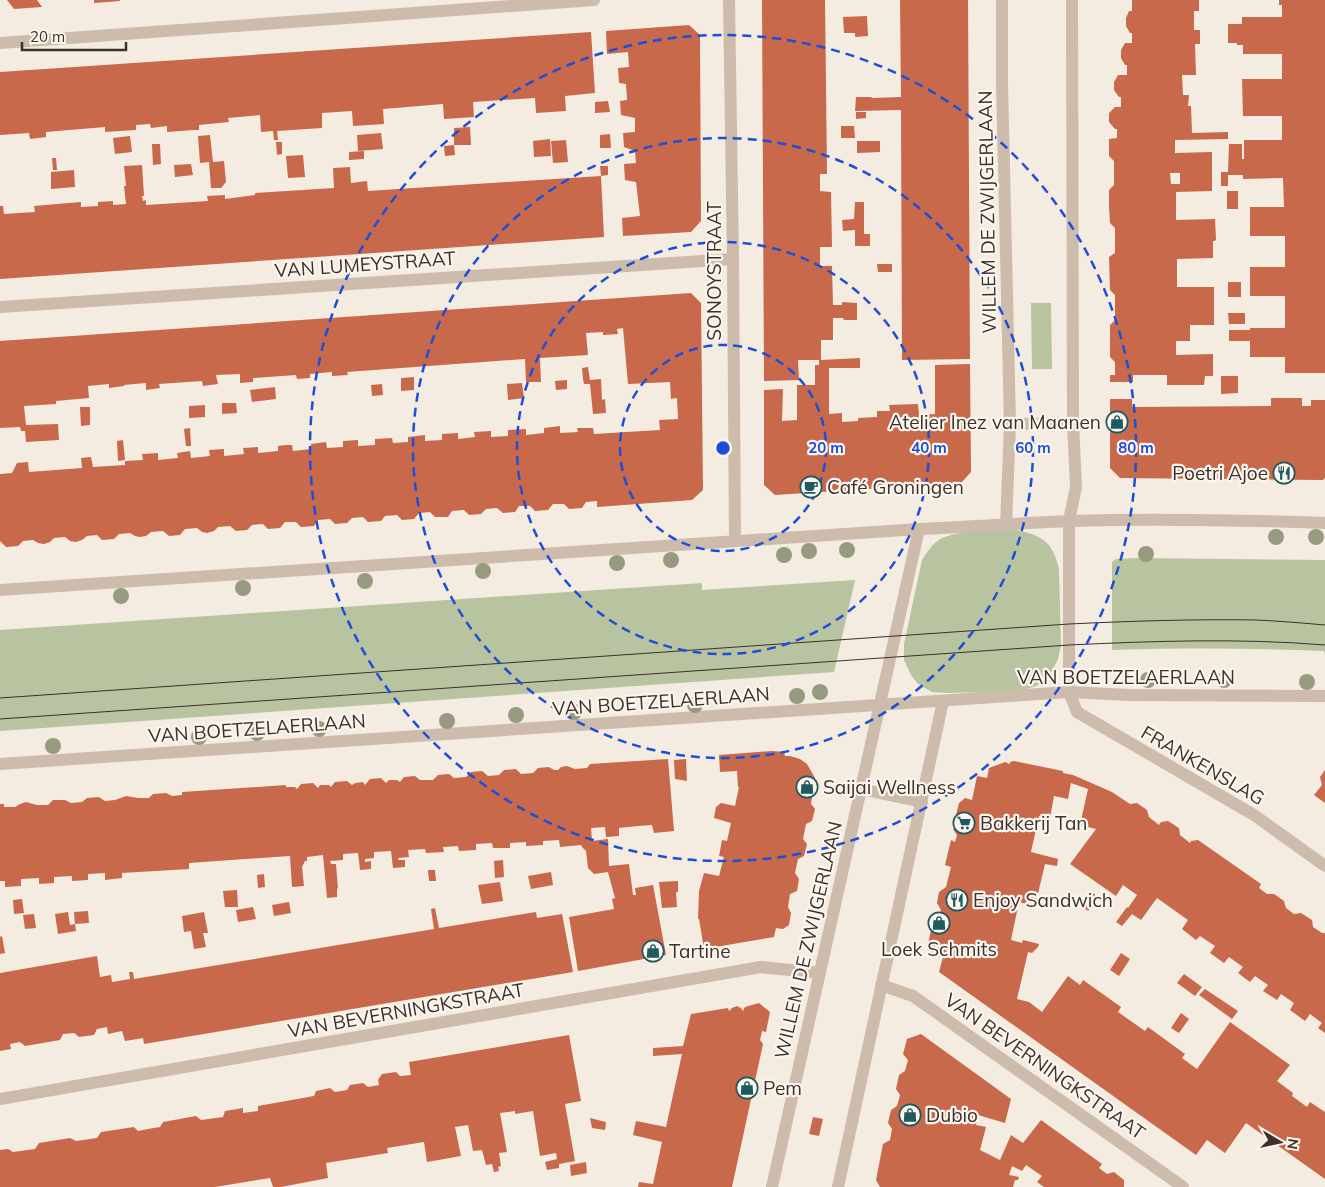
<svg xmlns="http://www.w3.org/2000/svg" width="1325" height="1187" font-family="Mulish,sans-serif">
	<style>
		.green { fill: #b8c4a0 }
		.building { fill: #c8694b; fill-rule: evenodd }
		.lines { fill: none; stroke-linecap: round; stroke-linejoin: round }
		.street { stroke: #cdbbac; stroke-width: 12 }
		.tram { stroke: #3b302b; stroke-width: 1 }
		.tree { fill: #969b7f }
		.ring { fill: none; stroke: #1d4ed8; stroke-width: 2.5; stroke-dasharray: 9 6 }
		.labels { text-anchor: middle; stroke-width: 4.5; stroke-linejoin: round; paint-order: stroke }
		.street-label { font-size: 19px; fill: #3b302b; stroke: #fbf5ee }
		.poi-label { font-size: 19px; fill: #3b302b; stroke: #fbf5ee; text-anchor: start }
		.centre { fill: #1d4ed8; stroke: #fbf5ee; stroke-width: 2.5 }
		.ring-label { font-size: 15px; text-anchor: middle; font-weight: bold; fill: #1d4ed8; stroke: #fbf5ee; stroke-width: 4.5; stroke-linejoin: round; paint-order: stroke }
	</style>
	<rect width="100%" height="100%" fill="#f4ebe1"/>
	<g class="green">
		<polygon points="1031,303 1051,303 1052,369 1032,369"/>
		<path d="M1016,530C1042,535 1053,542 1059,569L1061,646L1058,659L1052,671L1045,681L1036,686L1020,691L947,693L932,692L918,684L911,675L904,660V644L922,560C926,554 930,547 936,542C951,529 995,531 1016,530Z"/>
		<path d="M1136,558L1325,560V655L1324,651C1253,648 1182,648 1112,650V562L1116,559Z"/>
		<polygon points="855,580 834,672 0,731 0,630 702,583 702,590"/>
	</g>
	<g class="building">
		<polygon points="7,0 37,0 42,7 14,9"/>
		<polygon points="94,0 120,0 120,1 94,3"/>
		<polygon points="762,0 825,0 827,173 827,174 820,174 820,191 831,192 832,247 820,247 820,266 832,266 833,305 842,305 842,302 857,303 857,320 844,320 843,318 833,318 833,340 821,340 821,360 860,358 860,368 829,368 829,414 842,413 842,422 858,421 858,418 877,417 877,411 890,411 889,405 918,404 919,415 935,414 935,365 970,364 971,472 961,483 775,495 764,485 764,390 783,389 782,421 797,420 797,385 815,385 815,365 819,365 819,360 798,360 799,380 764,381"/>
		<polygon points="900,0 968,0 970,359 902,360 901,110 855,111 856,97 871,97 872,98 901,97"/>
		<path d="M1132,0H1199V11H1194V30H1200V44H1195L1196,75H1182L1183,95H1189L1188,106H1191L1192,133L1228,132V139L1175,140V153L1212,152V191L1176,192V220L1215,219L1216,239L1215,241H1213V258L1177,259V287H1214V325H1190V341H1176V355L1213,354V376H1205L1204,385H1167V375H1133V382H1110V375H1115V362L1110,357V325L1115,320V295L1110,290L1109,257L1115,253V228L1110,223L1109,207V190L1114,185V161L1109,156V139L1117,138V129H1115L1109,122V113L1115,107H1121V97H1119L1114,90V82L1118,75H1127V65H1125L1121,58V50L1125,43H1132V33H1130L1126,26V18L1129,11H1132ZM1170,173H1180V184H1171Z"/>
		<polygon points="1279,0 1325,0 1325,373 1285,373 1285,357 1250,357 1250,341 1229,341 1229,330 1250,330 1250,328 1285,328 1285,296 1250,296 1250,267 1285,267 1285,236 1250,236 1250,207 1284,207 1283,178 1243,179 1243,175 1228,175 1228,186 1221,186 1221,172 1228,172 1229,144 1242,144 1242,159 1244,159 1244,140 1282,140 1282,116 1243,116 1242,79 1282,79 1282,54 1243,54 1243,45 1237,45 1237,43 1228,43 1228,24 1242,24 1242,17 1282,17 1282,5 1279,5"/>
		<polygon points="867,16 868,36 855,37 855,33 844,33 843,17"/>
		<polygon points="689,25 700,35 701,221 691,232 623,236 622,218 640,216 636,182 625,180 624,164 636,163 635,151 624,147 623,133 635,132 635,118 621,115 620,101 627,100 626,84 619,83 618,68 629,67 628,52 607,54 606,31"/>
		<polygon points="591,32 595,93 565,96 566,111 536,113 535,98 473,102 474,117 444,119 443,104 383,109 384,124 353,126 352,111 322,113 322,128 277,131 278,140 274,140 273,131 261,132 260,115 228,118 229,122 199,125 199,130 194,130 167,132 167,126 151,128 150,124 136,125 136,130 105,132 105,127 46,132 46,137 30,139 29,133 0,135 0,72"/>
		<polygon points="608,101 610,112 595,113 595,102"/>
		<polygon points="856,112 866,112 866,118 856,119"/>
		<polygon points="841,126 854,126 855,138 841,138"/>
		<polygon points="470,127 471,145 454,145 454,128"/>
		<polygon points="381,133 383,149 358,151 357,135"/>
		<polygon points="610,134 611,148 600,148 600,135"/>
		<polygon points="210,135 213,162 224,161 226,182 221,188 211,188 209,162 200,163 198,136"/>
		<polygon points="130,136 132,152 115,154 113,138"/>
		<polygon points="550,139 551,156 534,157 533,141"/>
		<polygon points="566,140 568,162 553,163 551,141"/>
		<polygon points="857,141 880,141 880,152 857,153"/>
		<polygon points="276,142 282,142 282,154 277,155"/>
		<polygon points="152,144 160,144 161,164 153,165"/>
		<polygon points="454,145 455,155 445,156 444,146"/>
		<polygon points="364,151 364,159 349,160 349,152"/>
		<polygon points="303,155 305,177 288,178 286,156"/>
		<polygon points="52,158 56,158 57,170 53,170"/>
		<polygon points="191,164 193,175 175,177 174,165"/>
		<polygon points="142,165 144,196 142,196 143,201 146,200 146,205 208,201 207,196 225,195 225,199 255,195 255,193 334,188 333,168 350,167 351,183 367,181 368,191 601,176 604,237 0,279 0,206 3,206 4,214 35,212 34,206 81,202 81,207 98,206 98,202 113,201 113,205 126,204 124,186 126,186 124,166"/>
		<polygon points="600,166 608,166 608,175 601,176"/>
		<polygon points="74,170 75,187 51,189 51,172"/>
		<rect x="1227" y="191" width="11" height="18"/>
		<polygon points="855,202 864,202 864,234 870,234 870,246 855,246 855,230 843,231 842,220 854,219"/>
		<polygon points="877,264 892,264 892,272 878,272"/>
		<rect x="1228" y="282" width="13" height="15"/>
		<polygon points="691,293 701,303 703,490 692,500 597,507 597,501 586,502 582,508 569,509 564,504 553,504 548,510 535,511 530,506 519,506 515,512 503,513 497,508 486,509 481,514 469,515 464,510 452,511 448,517 435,517 430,512 419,513 414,519 402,520 397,515 385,516 381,521 368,522 363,517 352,518 347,523 335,524 330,519 318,520 314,526 301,527 296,522 285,522 280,528 268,529 263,524 252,525 247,530 236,531 230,526 218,527 214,531 207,533 202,532 197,528 185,529 180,535 169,536 163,531 151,532 146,536 140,537 135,536 130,533 119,534 114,539 102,540 97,535 87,536 82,540 76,542 70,541 65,537 54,538 50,542 44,544 38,543 33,540 23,541 18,546 6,547 0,541 0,474 12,473 17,463 28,462 29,472 82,468 81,458 91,457 93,467 125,465 125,461 143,460 142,454 158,453 158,460 178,458 177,453 190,451 191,458 210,456 209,450 224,449 224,456 244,454 243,448 258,447 258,453 278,451 278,446 286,445 292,445 293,451 311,449 311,444 326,442 327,448 343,447 343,441 358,440 358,446 375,445 375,439 392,438 393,443 408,442 408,437 425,435 425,441 442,440 442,434 458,433 458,439 475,437 474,432 491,431 491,437 508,436 508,430 526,429 526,435 544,433 544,428 560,426 560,433 578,432 577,428 593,428 594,434 660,430 659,420 678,419 677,398 671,399 670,382 628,384 623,328 617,329 618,334 603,335 603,332 586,333 588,355 540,358 541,382 526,382 525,359 347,372 348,375 332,376 332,372 310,374 310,378 297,379 296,375 253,378 253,382 240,383 240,374 216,375 218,384 203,386 202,381 159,384 160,388 146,390 146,383 124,385 124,386 109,388 109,384 88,386 89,398 56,401 56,404 24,406 26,425 58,424 59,440 26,442 25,431 21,431 20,427 0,428 0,341"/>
		<polygon points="1228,313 1245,313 1245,324 1229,324"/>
		<polygon points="588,367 590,380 601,379 602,400 605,399 606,413 593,414 590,384 584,384 583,379 582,368"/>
		<polygon points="1221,376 1238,376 1238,393 1221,394"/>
		<polygon points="414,377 414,390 401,391 401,378"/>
		<polygon points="567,380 567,389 556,390 555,381"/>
		<polygon points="522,383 524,398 508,400 507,384"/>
		<polygon points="382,384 383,395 372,396 371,385"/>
		<polygon points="275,387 276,399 252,402 250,390"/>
		<polygon points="1271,398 1302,398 1302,406 1311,406 1311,400 1325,400 1325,478 1323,480 1120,478 1110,468 1110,399 1132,399 1132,407 1271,406"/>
		<polygon points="222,403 236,403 237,413 222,414"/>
		<polygon points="205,405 205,417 189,418 189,406"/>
		<polygon points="80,407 90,407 90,425 81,426"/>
		<polygon points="190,428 191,446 186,446 184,429"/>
		<polygon points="123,440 125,460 118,461 117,441"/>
		<polygon points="772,751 784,752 785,756 790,756 800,759 807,764 815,778 811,804 815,809 812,821 806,824 803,839 807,844 804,856 798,859 795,873 799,879 797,891 790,894 788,907 791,913 789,925 783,929 776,928 774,937 704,949 699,919 698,919 699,891 704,873 719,876 724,857 719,856 722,840 727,841 731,823 714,818 716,807 721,803 735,806 739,787 738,787 737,771 720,772 719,755"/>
		<polygon points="668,759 674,831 654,833 652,825 638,826 619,828 619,836 606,837 605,827 591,828 592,841 608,839 609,866 629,864 633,895 636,895 635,888 653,885 666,955 578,971 569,917 614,909 612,899 615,898 608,872 594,874 588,868 586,851 582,847 581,845 560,847 559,840 543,841 543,845 526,846 526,842 510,843 510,848 493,848 492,843 476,844 476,850 459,851 458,846 443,847 444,852 426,853 425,849 408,850 409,857 398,858 399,860 405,860 405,867 393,868 391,851 374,852 374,858 365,859 365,862 371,861 371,869 360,870 358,853 343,854 343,860 330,861 331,864 336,864 338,889 337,888 337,897 327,898 323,855 307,857 307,861 305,861 302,867 304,886 292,887 290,856 189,863 189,869 122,873 122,878 105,880 105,873 88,874 88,880 72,881 72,876 54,877 54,883 39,884 39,878 21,879 21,886 5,887 5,881 0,881 0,804 4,804 4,807 15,807 20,804 26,802 37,805 48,805 53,800 65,800 71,803 82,802 87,798 99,797 105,801 115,800 126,796 138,798 149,798 153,794 166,793 172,796 182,795 182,792 286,785 286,787 295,787 297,789 301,784 313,783 318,788 320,785 329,785 331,787 335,782 347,781 352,785 355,783 363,782 365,785 370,779 381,778 386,783 389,780 397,780 400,782 404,777 415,776 420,780 433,780 438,775 449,774 454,778 466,777 471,772 482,771 488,776 499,775 504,770 516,769 521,774 533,773 538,768 549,767 554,770 558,770 561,767 567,766 575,769 587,768 590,764"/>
		<polygon points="686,759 687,781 675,779 674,760"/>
		<polygon points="1014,761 1063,771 1063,773 1073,775 1112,792 1130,804 1137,803 1147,810 1149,817 1159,825 1161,822 1168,821 1179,828 1180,835 1190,843 1191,841 1198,840 1261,884 1259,888 1267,894 1274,894 1284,901 1286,908 1294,914 1301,913 1312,920 1313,927 1322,933 1325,933 1325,1033 1318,1028 1322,1023 1310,1014 1305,1021 1290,1010 1294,1003 1281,994 1277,1000 1263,991 1268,985 1255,976 1250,982 1238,973 1243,967 1229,957 1224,963 1210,953 1215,946 1200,936 1196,940 1182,929 1188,920 1157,898 1141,920 1132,914 1122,926 1116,922 1127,907 1128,908 1137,895 1123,885 1116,896 1070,864 1096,829 1080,825 1088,789 1071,783 1068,799 1054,796 1050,818 1039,816 1031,852 1058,859 1057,866 1045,864 1035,906 1019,902 1011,940 1022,943 1023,940 1039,944 1038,947 1032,953 1028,952 1017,999 1029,1002 1042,1012 1068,976 1080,985 1083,980 1121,1007 1118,1012 1145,1031 1148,1027 1185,1054 1182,1058 1197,1069 1230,1022 1290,1065 1277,1081 1293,1093 1292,1096 1307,1107 1310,1102 1325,1112 1325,1179 1246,1123 1225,1153 1207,1140 1196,1155 939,972 943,957 931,955 927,949 934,916 940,917 941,910 937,903 939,892 946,887 951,867 945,865 951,840 955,842 957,835 953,829 958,826 959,820 956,815 959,803 965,798 972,800 977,776 987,778 989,768 1005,762 1010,764 1010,762"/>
		<polygon points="1325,770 1325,803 1314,795 1322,785 1320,777"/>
		<polygon points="503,860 504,877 495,878 494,861"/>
		<polygon points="428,870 435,870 436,881 429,881"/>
		<polygon points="551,872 553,885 531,889 528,876"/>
		<polygon points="264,874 265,887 258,888 257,875"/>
		<polygon points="678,881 678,892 676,892 677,907 662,908 659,882"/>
		<polygon points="500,882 503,901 482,904 478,885"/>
		<polygon points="237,890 238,907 225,907 223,891"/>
		<polygon points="1094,893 1098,900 1088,911 1083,907"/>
		<polygon points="22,899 24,913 14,914 13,900"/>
		<polygon points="289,902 291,913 274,916 272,905"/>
		<polygon points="253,907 256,919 238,922 236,910"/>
		<polygon points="435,908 439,928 536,912 537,918 562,914 573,972 144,1044 143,1038 125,1041 122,1031 108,1034 107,1027 97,1029 94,1035 79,1037 74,1033 63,1034 60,1040 43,1043 25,1046 20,1042 10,1044 11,1049 0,1051 0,973 97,956 100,977 111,975 112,982 130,979 129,972 133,972 134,979 434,929 431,909"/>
		<polygon points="88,911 89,923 75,924 74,912"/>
		<polygon points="68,912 70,925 75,924 76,931 58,934 55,914"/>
		<polygon points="204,912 208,933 203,933 206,947 194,949 191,931 184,932 182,916"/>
		<polygon points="34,914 36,928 25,929 23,915"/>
		<polygon points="2,936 5,953 0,954 0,937"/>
		<polygon points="1121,953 1130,959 1119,976 1110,970"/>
		<polygon points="1184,974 1202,987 1195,996 1177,983"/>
		<polygon points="1205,989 1238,1011 1232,1019 1199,995"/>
		<polygon points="759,1003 770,1012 766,1032 762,1031 760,1040 763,1044 732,1187 638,1187 639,1182 653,1184 662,1142 633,1135 636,1121 666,1127 682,1054 653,1056 653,1048 683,1046 691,1014 728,1008 729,1011 732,1008 737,1006 741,1008 743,1011 745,1007"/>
		<polygon points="1181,1013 1189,1019 1179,1033 1171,1028"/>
		<polygon points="921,1034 1011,1099 1005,1123 978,1115 976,1125 986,1127 980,1150 1000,1160 1011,1135 1023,1143 1041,1120 1102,1164 1099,1168 1107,1174 1114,1172 1124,1180 1124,1187 1044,1187 1037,1182 1042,1176 1026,1165 1022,1171 1012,1166 1009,1175 1019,1177 1018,1180 1015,1180 1013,1187 880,1187 876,1180 883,1144 890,1140 892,1129 888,1123 891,1110 897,1106 900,1095 896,1089 899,1075 905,1071 908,1060 903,1054 907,1039"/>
		<polygon points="569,1035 581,1101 565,1104 575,1161 559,1164 559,1168 547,1170 545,1162 557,1159 556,1153 540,1156 533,1111 515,1114 515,1111 500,1113 507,1152 499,1153 501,1166 498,1167 499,1171 494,1172 492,1164 486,1165 482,1150 473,1151 468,1125 455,1127 461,1156 427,1162 424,1142 387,1148 388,1153 326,1163 328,1178 281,1187 273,1187 270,1178 215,1187 0,1187 0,1150 8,1149 13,1152 35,1149 39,1143 70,1138 76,1141 97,1138 101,1132 134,1127 138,1131 148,1129 160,1127 163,1122 196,1116 201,1120 223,1117 225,1111 243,1108 243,1113 258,1111 258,1106 314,1096 316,1091 330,1088 335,1092 347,1090 350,1085 363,1083 368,1087 379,1085 378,1080 382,1074 396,1072 400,1076 411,1075 409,1062"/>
		<polygon points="813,1117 823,1119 819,1136 809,1134"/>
		<polygon points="590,1118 606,1122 605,1130 592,1128"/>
		<polygon points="586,1162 587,1173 571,1176 570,1165"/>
	</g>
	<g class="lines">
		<g class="street">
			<polyline points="729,0 733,259 735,541"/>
			<polyline points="1002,0 1002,82 1010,424 1006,525"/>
			<polyline points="1072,0 1073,423 1076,487 1069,521 1069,692 1077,712 1254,815 1325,866"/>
			<polyline points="0,43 594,0"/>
			<polyline points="0,307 733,259"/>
			<polyline points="1010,424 1073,423"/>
			<path d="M0,590L919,529C970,527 1020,523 1071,521C1156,518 1240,520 1325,523"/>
			<polyline points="0,764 1069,692 1130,695 1325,696"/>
			<polyline points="861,789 922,802"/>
			<polyline points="881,985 913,996 1183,1187"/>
			<polyline points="0,1099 761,967 820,973"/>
			<polyline points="772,1187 919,529"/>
			<polyline points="838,1187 943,701"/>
		</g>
		<g class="tram">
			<path d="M0,698L1069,624C1132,621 1194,619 1256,620C1279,621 1302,623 1325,625"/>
			<path d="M0,719L1069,645C1153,641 1241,638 1325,645"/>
		</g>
	</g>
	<g class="tree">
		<circle cx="1276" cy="537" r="8"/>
		<circle cx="1316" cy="537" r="8"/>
		<circle cx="847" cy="550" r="8"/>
		<circle cx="809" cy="551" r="8"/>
		<circle cx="1146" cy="554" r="8"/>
		<circle cx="784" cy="555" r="8"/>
		<circle cx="671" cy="560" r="8"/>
		<circle cx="617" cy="563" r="8"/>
		<circle cx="483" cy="571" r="8"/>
		<circle cx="365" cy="581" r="8"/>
		<circle cx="243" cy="588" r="8"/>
		<circle cx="121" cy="596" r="8"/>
		<circle cx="1148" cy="680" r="8"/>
		<circle cx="1224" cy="680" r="8"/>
		<circle cx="1307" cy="682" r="8"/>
		<circle cx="820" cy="692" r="8"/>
		<circle cx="797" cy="696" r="8"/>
		<circle cx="695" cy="705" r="8"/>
		<circle cx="574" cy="712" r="8"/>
		<circle cx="516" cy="715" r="8"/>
		<circle cx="447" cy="721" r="8"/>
		<circle cx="319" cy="729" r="8"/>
		<circle cx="257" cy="733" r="8"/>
		<circle cx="199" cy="737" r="8"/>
		<circle cx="53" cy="746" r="8"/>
	</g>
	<g class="ring">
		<circle cx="723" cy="448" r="103"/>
		<circle cx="723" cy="448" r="206"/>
		<circle cx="723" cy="448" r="310"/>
		<circle cx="723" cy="448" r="413"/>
	</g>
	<defs>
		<g id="shop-ring" transform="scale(1.125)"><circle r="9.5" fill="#fbf5ee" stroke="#1f5a5e" stroke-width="1.5"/><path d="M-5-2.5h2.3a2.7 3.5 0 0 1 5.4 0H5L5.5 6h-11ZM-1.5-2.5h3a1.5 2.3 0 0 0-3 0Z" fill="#1f5a5e"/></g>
		<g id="restaurant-ring" transform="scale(1.125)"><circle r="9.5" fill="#fbf5ee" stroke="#1f5a5e" stroke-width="1.5"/><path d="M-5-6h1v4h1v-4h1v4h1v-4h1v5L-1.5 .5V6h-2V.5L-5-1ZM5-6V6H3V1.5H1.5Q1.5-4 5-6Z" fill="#1f5a5e"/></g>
		<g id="cafe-ring" transform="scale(1.125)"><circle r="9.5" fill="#fbf5ee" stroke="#1f5a5e" stroke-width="1.5"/><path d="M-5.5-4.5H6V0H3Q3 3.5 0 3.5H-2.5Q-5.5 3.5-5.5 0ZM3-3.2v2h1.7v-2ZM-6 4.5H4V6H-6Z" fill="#1f5a5e"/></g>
		<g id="supermarket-ring" transform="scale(1.125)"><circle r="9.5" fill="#fbf5ee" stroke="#1f5a5e" stroke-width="1.5"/><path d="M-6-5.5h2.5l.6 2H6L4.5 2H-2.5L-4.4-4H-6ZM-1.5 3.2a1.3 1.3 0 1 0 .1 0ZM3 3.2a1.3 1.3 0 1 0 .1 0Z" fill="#1f5a5e"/></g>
	</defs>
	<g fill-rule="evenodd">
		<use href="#shop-ring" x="1117" y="422"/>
		<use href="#restaurant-ring" x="1284" y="473"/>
		<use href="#cafe-ring" x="811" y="487"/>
		<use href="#shop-ring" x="807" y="787"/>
		<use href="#supermarket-ring" x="964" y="823"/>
		<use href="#restaurant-ring" x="957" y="900"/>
		<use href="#shop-ring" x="939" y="923"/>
		<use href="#shop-ring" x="653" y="951"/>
		<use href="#shop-ring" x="747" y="1088"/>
		<use href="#shop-ring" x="910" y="1115"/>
	</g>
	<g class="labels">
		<g class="street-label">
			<text transform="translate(987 212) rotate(-91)" y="7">WILLEM DE ZWIJGERLAAN</text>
			<text transform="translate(365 264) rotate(-4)" y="7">VAN LUMEYSTRAAT</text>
			<text transform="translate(714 271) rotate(-90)" y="7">SONOYSTRAAT</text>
			<text x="1126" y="684">VAN BOETZELAERLAAN</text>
			<text transform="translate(661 701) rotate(-4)" y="7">VAN BOETZELAERLAAN</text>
			<text transform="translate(257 728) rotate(-4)" y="7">VAN BOETZELAERLAAN</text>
			<text transform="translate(1203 765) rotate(30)" y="7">FRANKENSLAG</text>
			<text transform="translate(808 940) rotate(-77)" y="7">WILLEM DE ZWIJGERLAAN</text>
			<text transform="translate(406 1010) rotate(-10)" y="7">VAN BEVERNINGKSTRAAT</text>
			<text transform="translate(1045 1066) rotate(35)" y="7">VAN BEVERNINGKSTRAAT</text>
		</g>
		<g class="poi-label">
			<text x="1101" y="429" text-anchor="end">Atelier Inez van Maanen</text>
			<text x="1268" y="480" text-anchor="end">Poetri Ajoe</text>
			<text x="827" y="494">Café Groningen</text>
			<text x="823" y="794">Saijai Wellness</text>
			<text x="980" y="830">Bakkerij Tan</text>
			<text x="973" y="907">Enjoy Sandwich</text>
			<text x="939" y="956" text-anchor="middle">Loek Schmits</text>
			<text x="669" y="958">Tartine</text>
			<text x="763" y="1095">Pem</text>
			<text x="926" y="1122">Dubio</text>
		</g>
	</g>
	<circle cx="723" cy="448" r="8" class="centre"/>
	<g class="ring-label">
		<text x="826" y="453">20 m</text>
		<text x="929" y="453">40 m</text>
		<text x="1033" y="453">60 m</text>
		<text x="1136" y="453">80 m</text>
	</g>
	<g transform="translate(1280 1142) rotate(99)" stroke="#fbf5ee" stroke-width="4" paint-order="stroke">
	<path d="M0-4L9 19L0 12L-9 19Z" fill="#3b302b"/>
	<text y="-8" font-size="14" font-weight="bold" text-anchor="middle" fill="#3b302b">N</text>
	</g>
	<path d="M22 42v8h104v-8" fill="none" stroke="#3b302b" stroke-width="2.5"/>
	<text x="30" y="42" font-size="15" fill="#3b302b" stroke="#fbf5ee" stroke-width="4" paint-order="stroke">20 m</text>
</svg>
